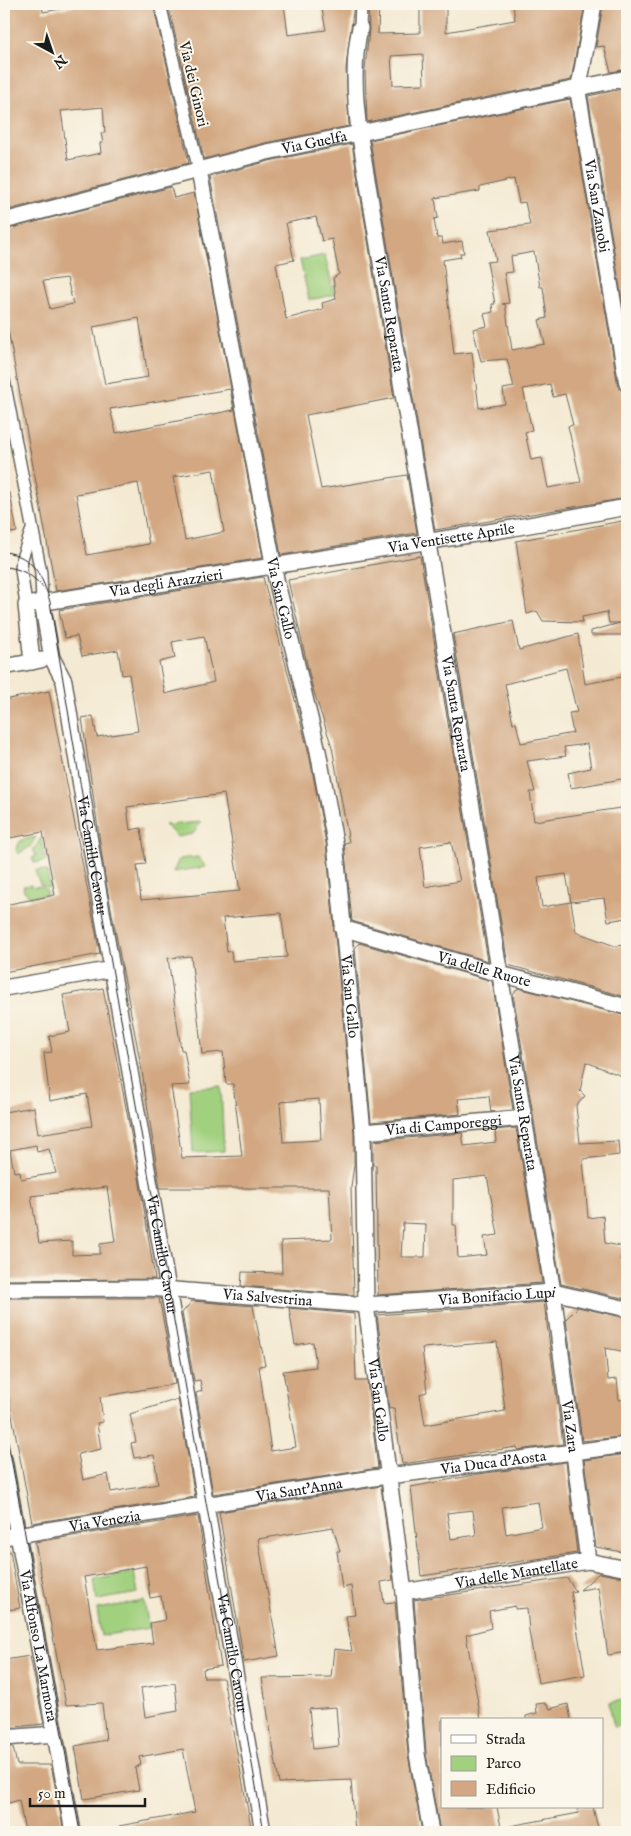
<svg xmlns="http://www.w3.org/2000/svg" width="631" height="1836" font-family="'IM FELL English',serif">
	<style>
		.green { fill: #a1d07e; stroke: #5e764d }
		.building { fill: #d2a781; fill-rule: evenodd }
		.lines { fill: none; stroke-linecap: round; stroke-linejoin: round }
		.pedestrian-casing { stroke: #68645c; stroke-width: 14 }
		.minor-casing { stroke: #68645c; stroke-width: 18 }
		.pedestrian { stroke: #fff; stroke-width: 11 }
		.minor { stroke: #fff; stroke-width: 15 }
		.tram { stroke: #1c1c1c; stroke-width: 1 }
		.labels { text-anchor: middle; stroke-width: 4; stroke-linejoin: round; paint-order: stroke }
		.street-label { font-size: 15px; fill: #1c1c1c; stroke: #fbf7ec }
	</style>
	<rect width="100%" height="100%" fill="#fbf7ec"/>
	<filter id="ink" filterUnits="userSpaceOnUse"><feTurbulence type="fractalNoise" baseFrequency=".02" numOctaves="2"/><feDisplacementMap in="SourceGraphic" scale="10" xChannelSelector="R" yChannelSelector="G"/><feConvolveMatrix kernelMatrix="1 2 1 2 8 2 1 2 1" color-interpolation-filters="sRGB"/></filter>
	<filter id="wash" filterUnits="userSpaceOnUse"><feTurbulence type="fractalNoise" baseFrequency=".0096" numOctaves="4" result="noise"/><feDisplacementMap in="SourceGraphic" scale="20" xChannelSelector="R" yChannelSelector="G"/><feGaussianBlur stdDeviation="1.12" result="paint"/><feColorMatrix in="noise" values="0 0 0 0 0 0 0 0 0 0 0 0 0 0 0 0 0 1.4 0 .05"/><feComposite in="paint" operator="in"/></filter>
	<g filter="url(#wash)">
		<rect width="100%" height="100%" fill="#f4ead3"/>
		<g class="green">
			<polygon points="325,255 334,295 309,300 300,260"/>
			<polygon points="201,822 193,834 177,837 165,825"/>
			<polygon points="36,837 30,847 18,854 16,849 21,840"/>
			<polygon points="41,838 45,861 34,863 32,858 36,856 33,850"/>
			<polygon points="198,857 206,867 173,872 179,859"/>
			<polygon points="40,870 47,871 50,887 47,888 40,884 35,871"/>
			<polygon points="31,885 33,887 41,886 46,890 47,894 31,897 24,891 23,886"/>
			<polygon points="221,1086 224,1151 193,1153 189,1088"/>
			<polygon points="134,1572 138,1593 97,1600 94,1580"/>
			<polygon points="144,1601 149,1628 101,1636 97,1609"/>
			<polygon points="627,1699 627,1724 614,1727 609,1703"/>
		</g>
		<g id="blocks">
			<g class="building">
				<path d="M4,4H42L43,12L72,7V4H153L189,163L4,211ZM103,107L105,133H101L103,143H100L101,153L68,160L61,111Z"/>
				<polygon points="168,4 284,4 288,35 326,30 321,4 354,4 346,68 349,126 265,143 204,159"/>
				<path d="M368,4H379L378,34L420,33V4H446V32L515,20L513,4H585L571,80L367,122L365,69L369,30ZM423,54L424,84L393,85L391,56Z"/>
				<polygon points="603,4 627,4 627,69 611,72 604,46 596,47"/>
				<polygon points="627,88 627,329 588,96"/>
				<path d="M570,99L618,386L623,392L627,425V498L435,530L370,140ZM514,179L519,203L525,202L530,225L490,230L496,261L487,262L495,304H492L493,312L484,314L487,326L473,329L481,361L507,359L514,387L503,389L505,404L479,408L472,352L454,354L443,260L461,257L460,253H464L462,241L443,244L442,238H437L434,219L438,218L435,198L480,191V187ZM534,252L540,287H543L547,318L539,320L545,344L512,350L505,304H502L509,303L504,273L513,272L511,256ZM550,384L553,397L565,394L573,425L568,426L581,482L548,488L542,458L531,460L525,432L532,430L523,389Z"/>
				<path d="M352,144L394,398L306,415L321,489L407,475L417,533L281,555L210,177L269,161ZM316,217L322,241L332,239L339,274L333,278L336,299L322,303L323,309L286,319L276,264L294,260L286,223Z"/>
				<path d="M171,187L174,198L194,193L263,558L56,591L4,308V230ZM67,278L73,304L50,309L43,281ZM139,318L148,377L105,384L93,327ZM230,389L234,410L116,433L110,409ZM213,470L224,532L185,540L173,477ZM138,483L149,544L87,555L76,494Z"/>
				<polygon points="10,493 17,532 4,534 4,494"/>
				<polygon points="627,520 627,635 591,635 591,631 620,623 609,623 607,612 582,617 583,622 543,621 537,611 527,614 516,541"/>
				<path d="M420,556L488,961L352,921L344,843L349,842L332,747L312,686L288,580ZM451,842L460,881L425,887L420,847Z"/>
				<path d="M263,577L309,754L326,843L354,1133V1165L351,1187L354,1295L241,1286L242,1272L282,1273L281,1241L332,1239L329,1188H160L142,1071L105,877L82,718L93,716L97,737L138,731L129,674L122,675L118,650L82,656L77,636L65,638L59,610ZM204,636L214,682L165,694L159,662L175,658L172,642ZM224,794L240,891L141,900L137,865L146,864L141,828L130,830L127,807ZM281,913L287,957L232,961L231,951L227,952L223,918ZM191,956L202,1054L223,1052L226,1084H233L242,1156L182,1158L171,1086L190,1085L184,1050H181L168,958ZM319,1099L321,1140L283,1142L280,1102Z"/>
				<path d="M513,621L519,650L578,634L585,684L627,676V778L571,788L568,773L591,768L587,744L564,747L566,756L527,761L535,792H530L534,821L627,807V918L608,921L604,898L571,902L576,932L615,946L627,945V997L508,965L453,634ZM566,668L577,712L569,713L573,733L521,743L516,723H513L505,684ZM566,874L571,902L542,907L538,878Z"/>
				<polygon points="49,691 100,954 4,972 4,905 55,895 43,832 4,839 4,700"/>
				<polygon points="359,943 492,981 513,1110 491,1112 489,1096 458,1099 460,1114 371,1122 355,948"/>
				<path d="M103,988L137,1165L155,1279L4,1280V1112L34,1107L38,1134L92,1126L87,1094L50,1101L44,1053L52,1052L49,1036L70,1032L63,995ZM36,1145L37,1152L49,1149L56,1173L21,1179L20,1171L14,1172L10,1150ZM107,1187L115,1242L100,1244V1254L72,1255V1241L39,1243L31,1196Z"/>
				<polygon points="518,988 627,1016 627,1078 586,1062 580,1091 585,1096 576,1106 580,1143 618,1141 619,1155 583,1159 588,1218 603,1216 605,1243 624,1247 620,1260 627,1262 627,1299 561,1284 513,994"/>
				<path d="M516,1128L542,1283L378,1295L376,1165H373V1141L462,1133L464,1146L496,1142L495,1130ZM487,1176L498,1235L484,1237L487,1255L458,1258L456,1225H453V1180ZM403,1223L426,1224L425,1257H401Z"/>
				<polygon points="4,1298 159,1298 175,1384 100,1397 103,1422 97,1423 101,1449 78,1454 83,1480 108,1474 111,1492 158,1484 154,1455 134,1458 131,1443 136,1442 130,1414 178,1399 195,1497 32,1523 4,1372"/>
				<polygon points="192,1301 253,1306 265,1365 259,1366 271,1451 296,1447 283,1371 316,1367 313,1342 295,1345 289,1308 354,1314 356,1381 367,1381 378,1468 213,1494 196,1393 202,1391 200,1380 194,1381 182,1313"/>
				<path d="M544,1302L563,1444L518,1450L517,1447L402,1464L394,1408L389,1409L377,1315ZM497,1342L505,1411L425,1425L420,1394L427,1392L422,1348Z"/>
				<polygon points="578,1307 627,1318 627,1352 605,1348 608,1380 617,1379 619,1400 627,1399 627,1436 582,1441 566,1319"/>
				<polygon points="627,1454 627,1553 596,1547 584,1460"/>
				<path d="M566,1462L577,1553L421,1576L411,1487L479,1474ZM538,1502L542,1527L506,1534L502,1507ZM473,1510L476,1535L451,1539L447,1513Z"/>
				<path d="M381,1486L393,1580L381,1582L384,1603L395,1602L408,1755L422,1832H355L351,1780L279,1783L262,1678L331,1677L334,1649L352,1651L346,1616L355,1615L351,1586L342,1588L337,1551H340L333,1527L258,1539L279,1656L244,1662L219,1512ZM336,1707L339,1746L313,1749L309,1709Z"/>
				<path d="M198,1516L221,1666L203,1669L204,1678H223L252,1832H119V1826L195,1812L183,1749L139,1757L141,1764L135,1768L139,1790L84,1799L75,1746L106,1740L102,1703L66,1705L35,1542ZM146,1566L150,1598L161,1596L165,1620L150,1623L153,1643L97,1650L84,1577ZM175,1683L178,1711L145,1717L141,1688Z"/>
				<polygon points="10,1551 20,1608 8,1610 7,1605 4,1606 4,1552"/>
				<polygon points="599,1573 627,1578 627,1652 608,1655 598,1587 580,1590"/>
				<polygon points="567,1578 576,1591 571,1592 585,1675 538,1683 529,1631 527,1608 515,1609 515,1606 489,1611 491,1628 466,1635 481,1720 442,1720 442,1807 497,1807 502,1832 440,1832 426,1753 414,1600"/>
				<polygon points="30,1656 44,1724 4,1728 4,1660"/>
				<polygon points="546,1703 550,1709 568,1704 571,1720 526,1720 526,1716 537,1713 536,1704"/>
				<polygon points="4,1747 13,1747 17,1765 51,1765 64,1832 25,1832 19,1800 9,1803 4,1797"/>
				<polygon points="577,1807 593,1807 599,1832 511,1832 510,1826 579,1813"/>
			</g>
		</g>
	</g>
	<g filter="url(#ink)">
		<use href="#blocks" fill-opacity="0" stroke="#68645c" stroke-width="1"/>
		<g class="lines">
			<g class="pedestrian-casing">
				<g id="pedestrian">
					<polyline points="160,4 199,171"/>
					<polyline points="360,28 361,4"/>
					<polyline points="4,380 41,573 42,603"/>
					<polyline points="26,605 21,570 22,558 31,532"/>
				</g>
			</g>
			<g class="minor-casing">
				<g id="minor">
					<path id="s1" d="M594,4L578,92L627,384"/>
					<path id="s2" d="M360,28C352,62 355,103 360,137L553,1292L588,1561"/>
					<path id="s3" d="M199,171L276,579L318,751L335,842L363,1132L366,1305L404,1592L417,1754L431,1832"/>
					<path id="s4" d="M4,221L267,152L627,78"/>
					<polyline points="42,603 52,658 64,681 93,860 263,1832"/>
					<path id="s5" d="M32,662L26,605L513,528L627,507"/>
					<polyline points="4,667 41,660"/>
					<path id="s6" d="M342,928L500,974L627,1007"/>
					<polyline points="4,988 113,969"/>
					<path id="s7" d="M363,1132L525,1118"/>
					<path id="s8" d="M4,1289L149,1288L366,1305L553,1292L627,1309"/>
					<path id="s9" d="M4,1459L73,1832"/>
					<path id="s10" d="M4,1537L373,1478L627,1445"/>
					<path id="s11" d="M404,1592L588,1561L627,1569"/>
					<polyline points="4,1738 55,1734"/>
				</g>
			</g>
			<use href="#pedestrian" class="pedestrian"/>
			<use href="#minor" class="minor"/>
			<g class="tram">
				<path id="s12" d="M4,552C33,555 43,577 50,602L93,860L264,1832"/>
				<path d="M4,567C19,567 35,576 44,589"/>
				<polyline points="4,1420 80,1832"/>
			</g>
		</g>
	</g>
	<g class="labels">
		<g class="street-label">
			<text transform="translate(194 84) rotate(77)" y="5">Via dei Ginori</text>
			<text dy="5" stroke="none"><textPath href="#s4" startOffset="320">Via Guelfa</textPath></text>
			<text dy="5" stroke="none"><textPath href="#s1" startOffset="205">Via San Zanobi</textPath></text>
			<text dy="5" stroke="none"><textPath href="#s2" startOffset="289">Via Santa Reparata</textPath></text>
			<text dy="5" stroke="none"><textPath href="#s5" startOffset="488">Via Ventisette Aprile</textPath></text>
			<text dy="5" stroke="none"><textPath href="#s5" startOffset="199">Via degli Arazzieri</textPath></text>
			<text dy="5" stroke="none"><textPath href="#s3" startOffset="435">Via San Gallo</textPath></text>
			<text dy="5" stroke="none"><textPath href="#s2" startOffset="694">Via Santa Reparata</textPath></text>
			<text dy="5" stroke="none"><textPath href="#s12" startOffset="330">Via Camillo Cavour</textPath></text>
			<text dy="5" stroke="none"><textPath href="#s6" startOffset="148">Via delle Ruote</textPath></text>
			<text dy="5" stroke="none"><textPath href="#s3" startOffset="840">Via San Gallo</textPath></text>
			<text dy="5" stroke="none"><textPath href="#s2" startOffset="1099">Via Santa Reparata</textPath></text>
			<text dy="5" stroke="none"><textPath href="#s7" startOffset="81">Via di Camporeggi</textPath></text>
			<text dy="5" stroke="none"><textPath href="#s12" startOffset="735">Via Camillo Cavour</textPath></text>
			<text dy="5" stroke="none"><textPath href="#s8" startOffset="264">Via Salvestrina</textPath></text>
			<text dy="5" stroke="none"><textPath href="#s8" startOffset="494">Via Bonifacio Lupi</textPath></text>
			<text dy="5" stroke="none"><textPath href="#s3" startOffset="1245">Via San Gallo</textPath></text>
			<text dy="5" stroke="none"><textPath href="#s2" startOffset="1416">Via Zara</textPath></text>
			<text dy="5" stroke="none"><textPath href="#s10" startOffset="495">Via Duca d'Aosta</textPath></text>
			<text dy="5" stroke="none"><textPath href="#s10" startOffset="299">Via Sant'Anna</textPath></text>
			<text dy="5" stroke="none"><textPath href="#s10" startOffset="102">Via Venezia</textPath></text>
			<text dy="5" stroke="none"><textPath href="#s11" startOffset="114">Via delle Mantellate</textPath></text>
			<text dy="5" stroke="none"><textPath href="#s9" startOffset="190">Via Alfonso La Marmora</textPath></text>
			<text dy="5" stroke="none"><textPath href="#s12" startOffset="1140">Via Camillo Cavour</textPath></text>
		</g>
	</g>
	<rect width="631" height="1836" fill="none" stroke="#fbf7ec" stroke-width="20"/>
	<rect x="441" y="1718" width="162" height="90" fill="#fbf7ec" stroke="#a29f99"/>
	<rect x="451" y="1735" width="25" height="8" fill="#ffffff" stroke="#a29f99"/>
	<text x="486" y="1744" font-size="15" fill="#1c1c1c">Strada</text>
	<rect x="451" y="1756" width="25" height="15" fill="#a1d07e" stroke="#a29f99"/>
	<text x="486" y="1768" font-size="15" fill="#1c1c1c">Parco</text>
	<rect x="451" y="1781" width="25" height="15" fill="#d2a781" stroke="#a29f99"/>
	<text x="486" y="1794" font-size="15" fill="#1c1c1c">Edificio</text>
	<g transform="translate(52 52) rotate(140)" stroke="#fbf7ec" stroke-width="4" paint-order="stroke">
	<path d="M0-4L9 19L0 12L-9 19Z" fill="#1c1c1c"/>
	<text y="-8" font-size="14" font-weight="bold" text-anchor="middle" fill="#1c1c1c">N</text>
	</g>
	<path d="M30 1798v8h115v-8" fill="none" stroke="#1c1c1c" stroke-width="2.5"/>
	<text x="38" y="1798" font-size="15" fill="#1c1c1c" stroke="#fbf7ec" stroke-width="4" paint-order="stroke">50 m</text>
</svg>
